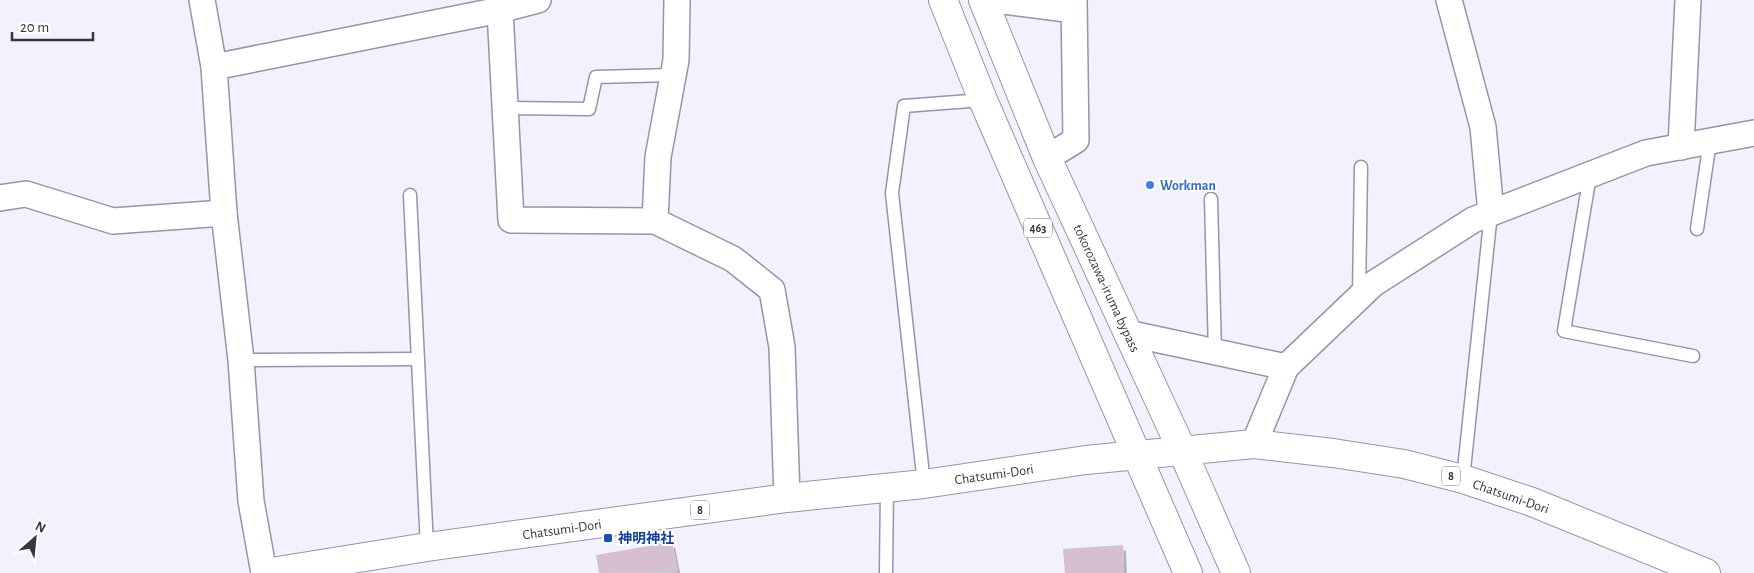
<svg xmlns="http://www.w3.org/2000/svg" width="1754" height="573" font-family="'Alegreya Sans','Noto Sans JP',sans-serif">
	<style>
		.building { fill: #d6bfd1; filter: url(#shadow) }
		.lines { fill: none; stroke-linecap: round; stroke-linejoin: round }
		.service-casing { stroke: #9793ab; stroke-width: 15 }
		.minor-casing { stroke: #9793ab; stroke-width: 28 }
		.primary-casing { stroke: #9793ab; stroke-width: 30 }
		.trunk-casing { stroke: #9793ab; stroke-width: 30 }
		.service { stroke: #fff; stroke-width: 12 }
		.minor { stroke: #fff; stroke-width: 25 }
		.primary { stroke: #fff; stroke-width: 28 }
		.trunk { stroke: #fff; stroke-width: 28 }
		.shop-dot { fill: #3f7fe0; stroke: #fff; stroke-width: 2 }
		.transit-dot { fill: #1a4fb4; stroke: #fff; stroke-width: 2 }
		.labels { text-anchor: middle; stroke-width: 4; stroke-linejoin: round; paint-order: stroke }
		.shield { fill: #fff; stroke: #737279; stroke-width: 1 }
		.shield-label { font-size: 12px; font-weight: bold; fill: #37353f }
		.shop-label { font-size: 14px; font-weight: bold; fill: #366cbe; stroke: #fff; text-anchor: start }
		.street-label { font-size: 14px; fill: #37353f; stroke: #fff }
		.transit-label { font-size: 14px; font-weight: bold; fill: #164399; stroke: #fff; text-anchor: start }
	</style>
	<defs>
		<filter id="shadow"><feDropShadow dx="3" dy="5.5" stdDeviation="0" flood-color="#0004"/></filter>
	</defs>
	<rect width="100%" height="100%" fill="#f3f2fc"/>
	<g class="building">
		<polygon points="672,542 678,572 599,573 596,555"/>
		<polygon points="1123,545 1124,573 1065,573 1063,549"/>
	</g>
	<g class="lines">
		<g class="service-casing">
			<g id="service">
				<polyline points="504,108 589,109 596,77 673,75"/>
				<polyline points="1590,175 1564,331 1693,356"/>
				<polyline points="410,195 427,547"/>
				<polyline points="1211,199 1215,352"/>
				<polyline points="1697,229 1710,141"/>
				<polyline points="1359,296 1361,167"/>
				<polyline points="241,360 417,359"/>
				<polyline points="1463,479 1491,213"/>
				<polyline points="924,484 892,193 904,106 983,100"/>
				<polyline points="886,573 887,488"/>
			</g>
		</g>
		<g class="minor-casing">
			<g id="minor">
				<polyline points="202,0 214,67 224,213 241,360 251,501 264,573"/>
				<polyline points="994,0 1074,10"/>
				<polyline points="1449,0 1483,127 1491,213"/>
				<polyline points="500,10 511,220 655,221 733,259 772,290 782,347 787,498"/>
				<polyline points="214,67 500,10 538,0"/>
				<polyline points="1681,147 1688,0"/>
				<polyline points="1047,158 1076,140 1074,0"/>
				<polyline points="0,198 26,194 113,221 224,213"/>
				<polyline points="655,221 658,157 676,60 677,0"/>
				<polyline points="1127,333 1286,367"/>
				<polyline points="1254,444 1286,367 1373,284 1473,220 1646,153 1754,133"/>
			</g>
		</g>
		<g class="primary-casing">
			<polyline id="primary" points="265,573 427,547 787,498 924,484 1086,460 1254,444 1333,453 1404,464 1463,479 1532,502 1706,573"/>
		</g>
		<g class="trunk-casing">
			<g id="trunk">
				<polyline points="943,0 983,100 1188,573"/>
				<polyline points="983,0 1047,158 1182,450 1236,573"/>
			</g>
		</g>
		<use href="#service" class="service"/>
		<use href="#minor" class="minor"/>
		<use href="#primary" class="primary"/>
		<use href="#trunk" class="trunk"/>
	</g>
	<circle class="shop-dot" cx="1150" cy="185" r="5"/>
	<rect class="transit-dot" x="603" y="533" width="10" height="10" rx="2.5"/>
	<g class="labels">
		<g class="shield">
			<rect x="1024" y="218.5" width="28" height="19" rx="4"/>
			<rect x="1442" y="466.5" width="18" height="19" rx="4"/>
			<rect x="691" y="500.5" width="18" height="19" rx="4"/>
		</g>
		<g class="shield-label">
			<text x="1038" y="232">463</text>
			<text x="1451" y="480">8</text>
			<text x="700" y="514">8</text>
		</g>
		<g class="shop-label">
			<text x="1160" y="190">Workman</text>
		</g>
		<g class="street-label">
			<text transform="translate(1107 288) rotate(65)" y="5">tokorozawa-iruma bypass</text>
			<text transform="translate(994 474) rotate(-8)" y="5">Chatsumi-Dori</text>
			<text transform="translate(1511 496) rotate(19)" y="5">Chatsumi-Dori</text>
			<text transform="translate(562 529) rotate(-8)" y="5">Chatsumi-Dori</text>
		</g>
		<g class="transit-label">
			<text x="618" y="543">神明神社</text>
		</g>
	</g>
	<g transform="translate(35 538) rotate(27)" stroke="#ffffff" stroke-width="4" paint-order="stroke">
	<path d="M0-4L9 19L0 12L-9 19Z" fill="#37353f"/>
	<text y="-8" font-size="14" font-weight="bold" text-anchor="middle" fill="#37353f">N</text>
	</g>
	<path d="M12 32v8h81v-8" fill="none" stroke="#37353f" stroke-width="2.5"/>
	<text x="20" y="32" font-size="15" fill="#37353f" stroke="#ffffff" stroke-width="4" paint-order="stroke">20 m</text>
</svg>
